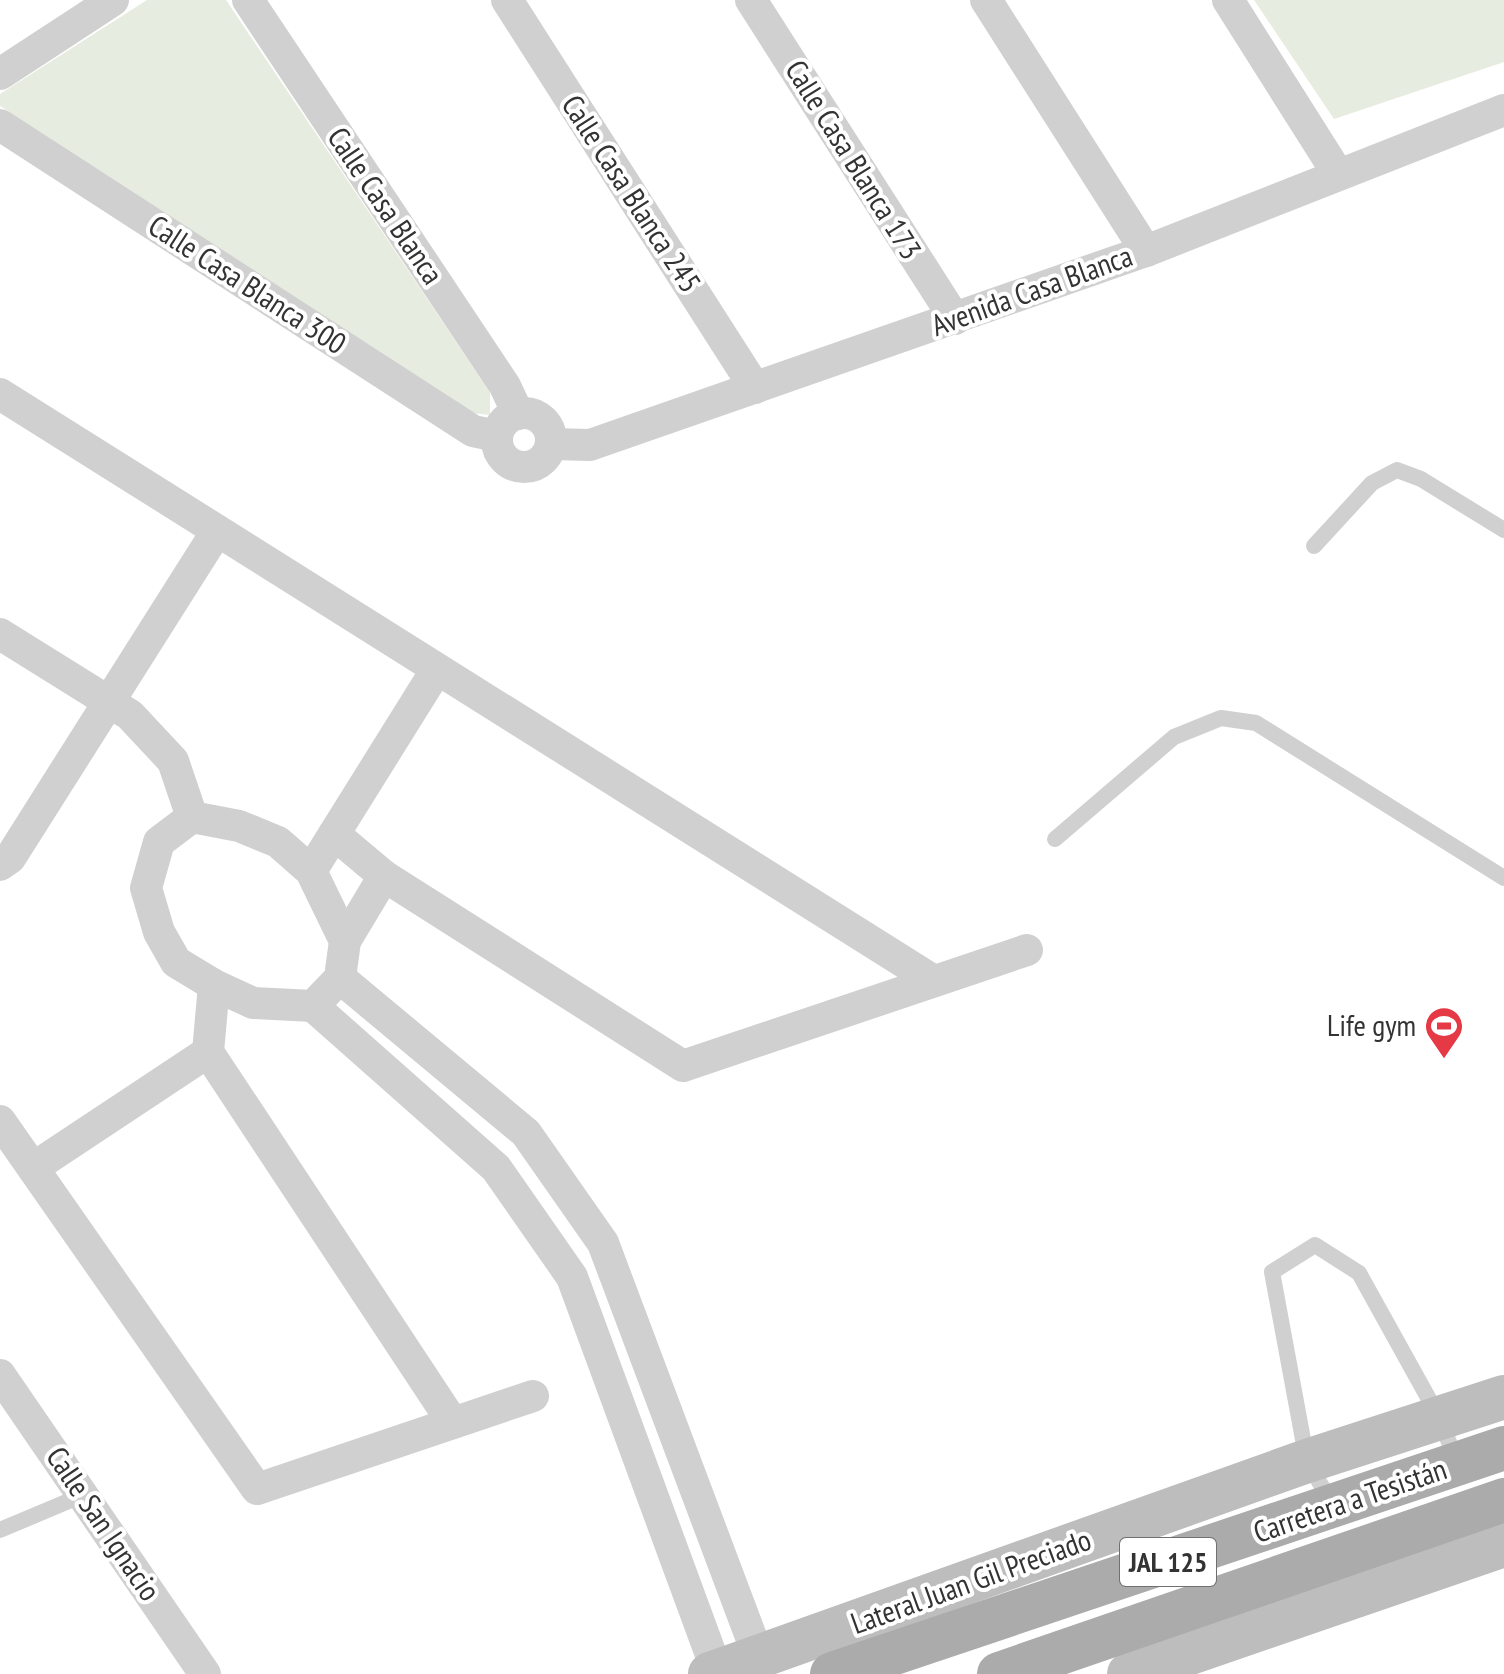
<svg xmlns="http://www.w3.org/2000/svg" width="1504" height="1674" font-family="'PT Sans Narrow',sans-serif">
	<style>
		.green { fill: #e6ecdf }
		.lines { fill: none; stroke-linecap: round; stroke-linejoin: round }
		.lane { stroke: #d0d0d0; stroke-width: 16 }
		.street { stroke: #d0d0d0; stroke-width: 32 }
		.secondary { stroke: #bdbdbd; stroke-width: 44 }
		.primary { stroke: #ababab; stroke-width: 44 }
		.labels { text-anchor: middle; stroke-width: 8; stroke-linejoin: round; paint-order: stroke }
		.shield { fill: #fff; stroke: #707070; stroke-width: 2 }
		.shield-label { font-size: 28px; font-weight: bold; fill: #333 }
		.street-label { font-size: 30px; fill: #333; stroke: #fff }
		.poi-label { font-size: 30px; fill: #333; stroke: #fff; text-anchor: end }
	</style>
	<rect width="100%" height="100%" fill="#fff"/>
	<g class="green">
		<polygon points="147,0 226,0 490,392 490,415 472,413 0,106 0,94"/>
		<polygon points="1254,0 1504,0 1504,62 1334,119"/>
	</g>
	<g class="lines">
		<g class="lane">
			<polyline points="1314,546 1372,483 1397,470 1421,479 1504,530"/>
			<polyline points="1055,839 1174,737 1221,718 1256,723 1504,878"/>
			<polyline points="1331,1502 1307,1461 1272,1272 1315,1245 1359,1273 1440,1419 1457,1463"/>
			<polyline points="0,1530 83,1495"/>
		</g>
		<g class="street">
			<polyline points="248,0 505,386 518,414"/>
			<polyline points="507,0 755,388"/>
			<polyline points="751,0 955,319"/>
			<polyline points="986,0 1146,251"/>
			<polyline points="1228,0 1338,174"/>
			<polyline points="0,74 113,0"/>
			<polyline points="0,125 473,431 497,436"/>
			<polyline points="0,394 934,981"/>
			<circle cx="524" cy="440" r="27"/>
			<polyline points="551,444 590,445 1146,251 1504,110"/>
			<polyline points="0,634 130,715 173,761 192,817"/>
			<polygon points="192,817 239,826 278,842 311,871 345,941 340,978 313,1006 253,1003 214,985 176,962 159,932 146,888 159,842"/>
			<polyline points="334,834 384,876"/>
			<polyline points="0,865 10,858 217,531"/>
			<polyline points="311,871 437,669"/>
			<polyline points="345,941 384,876 683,1066 1027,950"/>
			<polyline points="340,978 526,1133 603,1243 759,1658"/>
			<polyline points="214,985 208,1052 453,1423"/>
			<polyline points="313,1006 496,1168 572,1277 717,1671"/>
			<polyline points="0,1121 257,1489 533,1396"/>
			<polyline points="33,1168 208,1052"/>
			<polyline points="0,1375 205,1674"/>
		</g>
		<g class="secondary">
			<polyline points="710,1674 1307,1461 1504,1397"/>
			<polyline points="1129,1674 1504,1545"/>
		</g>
		<g class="primary">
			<polyline points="832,1674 1504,1448"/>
			<polyline points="999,1674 1504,1500"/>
		</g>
	</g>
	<defs>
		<g id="stadium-pin" transform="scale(2)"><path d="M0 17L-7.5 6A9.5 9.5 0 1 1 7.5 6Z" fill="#e63946" stroke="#fff"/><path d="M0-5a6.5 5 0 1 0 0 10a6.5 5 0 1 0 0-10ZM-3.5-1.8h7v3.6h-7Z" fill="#fff"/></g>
	</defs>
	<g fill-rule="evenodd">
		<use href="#stadium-pin" x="1444" y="1026"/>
	</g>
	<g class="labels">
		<rect class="shield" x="1120" y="1538" width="96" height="48" rx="6"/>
		<g class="shield-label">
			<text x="1168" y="1572">JAL 125</text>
		</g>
		<g class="street-label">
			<text transform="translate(853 160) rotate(58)" y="10">Calle Casa Blanca 173</text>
			<text transform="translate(631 194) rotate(57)" y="10">Calle Casa Blanca 245</text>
			<text transform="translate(385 206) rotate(56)" y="10">Calle Casa Blanca</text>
			<text transform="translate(247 285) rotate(33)" y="10">Calle Casa Blanca 300</text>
			<text transform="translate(1032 291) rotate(-20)" y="10">Avenida Casa Blanca</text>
			<text transform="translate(1350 1501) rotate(-19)" y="10">Carretera a Tesistán</text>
			<text transform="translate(103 1524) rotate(56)" y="10">Calle San Ignacio</text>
			<text transform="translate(971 1582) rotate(-20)" y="10">Lateral Juan Gil Preciado</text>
		</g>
		<g class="poi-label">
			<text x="1416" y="1036">Life gym</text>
		</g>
	</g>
</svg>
